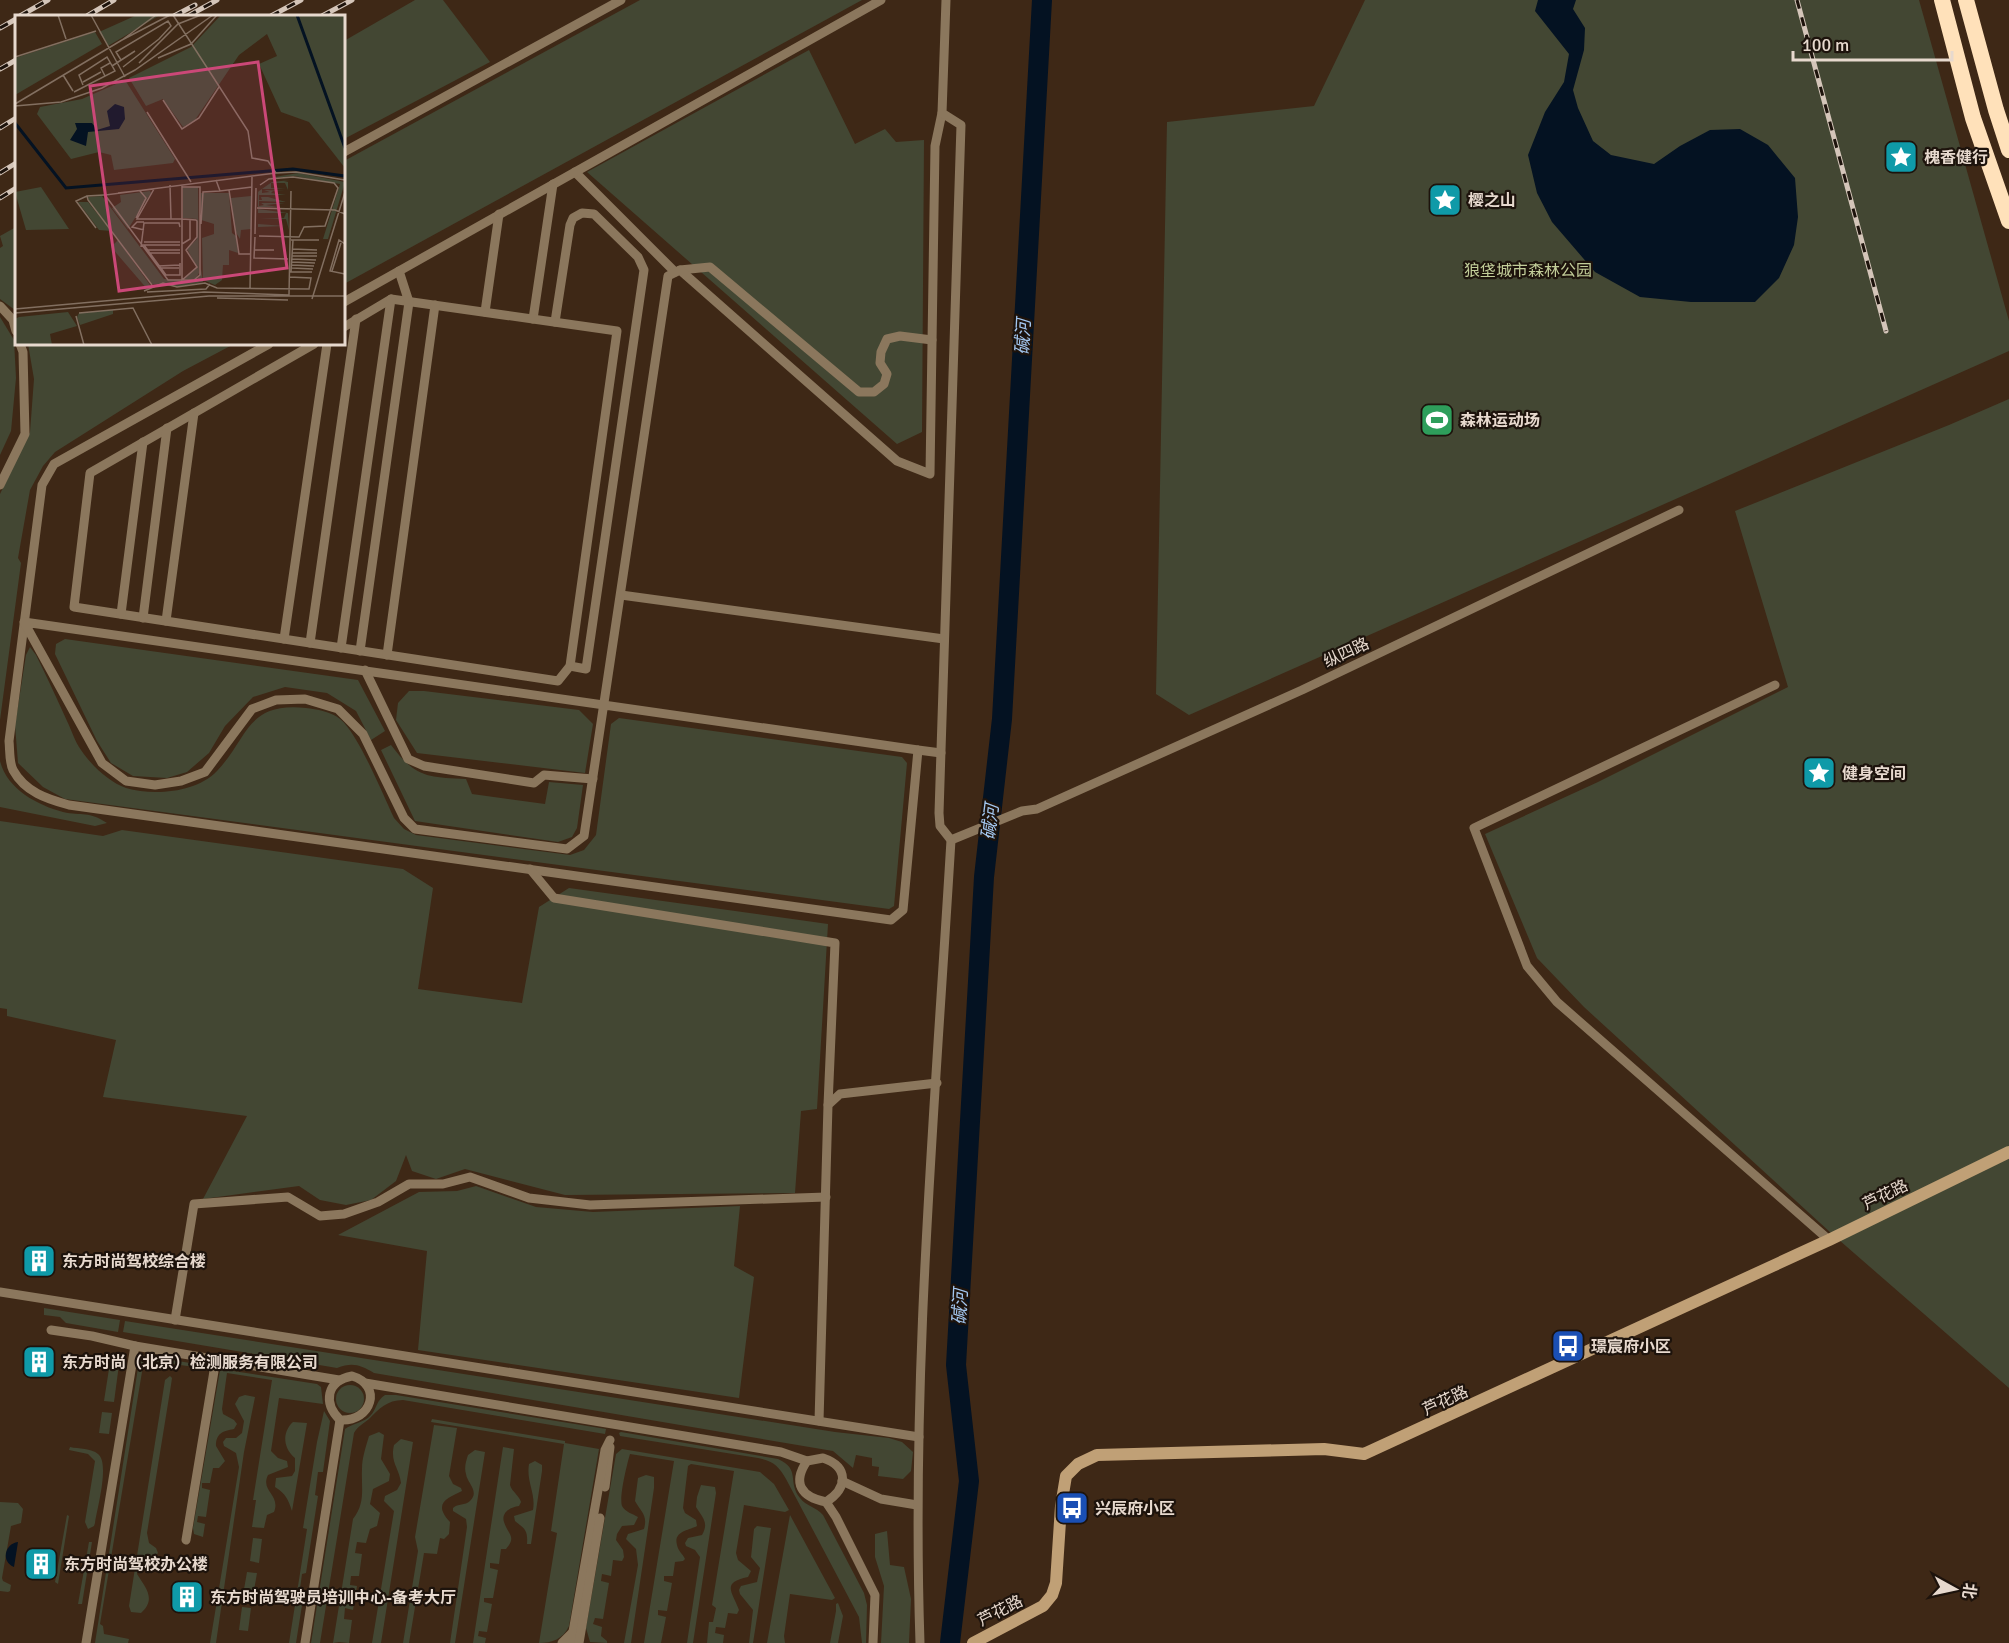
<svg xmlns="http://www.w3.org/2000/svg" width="2009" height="1643" font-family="Signika,'Noto Sans SC',sans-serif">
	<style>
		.green { fill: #434733 }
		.water { fill: #041222 }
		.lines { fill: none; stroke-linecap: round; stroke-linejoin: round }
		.river { stroke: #041222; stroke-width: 20 }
		.street { stroke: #8b775d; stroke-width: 9 }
		.secondary { stroke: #c0a076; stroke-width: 12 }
		.highway { stroke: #ffe1ba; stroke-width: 16 }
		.rail-casing { stroke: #d4c5b9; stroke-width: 5 }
		.rail { stroke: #1d130c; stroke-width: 3; stroke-dasharray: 9; stroke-linecap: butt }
		.labels { text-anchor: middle; stroke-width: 4.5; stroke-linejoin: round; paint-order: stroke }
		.poi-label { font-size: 16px; font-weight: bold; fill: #e7d9ce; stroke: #1d130c; text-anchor: start }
		.park-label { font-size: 16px; fill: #c2cd99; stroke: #1d130c }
		.street-label { font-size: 16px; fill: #e7d9ce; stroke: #1d130c }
		.water-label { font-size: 18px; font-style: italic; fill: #a3c7f0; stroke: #1d130c }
		.inset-river { fill: none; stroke: #041222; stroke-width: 3 }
		.inset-road { fill: none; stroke: #826f60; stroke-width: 1.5 }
		.view { fill: #cb4878; fill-opacity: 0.15; stroke: #cb4878; stroke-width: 3 }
		.inset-edge { fill: none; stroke: #e7d9ce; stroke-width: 3 }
	</style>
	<rect width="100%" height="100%" fill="#3e2816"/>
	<g class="green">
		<polygon points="415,0 443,0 490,62 344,139 344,41"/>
		<polygon points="640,0 862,0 344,284 344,161"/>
		<polygon points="1365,0 1919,0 2009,321 2009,351 1189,715 1156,694 1167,122 1314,106"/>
		<polygon points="809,50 855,144 885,129 896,142 924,140 922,432 897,444 587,172"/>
		<polygon points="16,227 16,309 15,310 0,299 0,248 3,246 0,236"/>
		<polygon points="0,317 14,340 16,378 11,431 0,455"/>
		<polygon points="28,344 234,344 183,371 55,452 43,466 30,490 18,558 21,563 0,720 0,494 30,432 34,379"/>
		<polygon points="2009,399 2009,1388 1831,1233 1584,1007 1537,958 1485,834 1598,782 1788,687 1735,511 1949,425"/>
		<polygon points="65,639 358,680 385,731 371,740 356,711 327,693 285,687 253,697 225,726 209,753 187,772 167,778 133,776 111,763 97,741 55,654 56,644"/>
		<path d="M30,647L36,655C47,677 57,699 67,721C72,731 75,742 81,750C91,765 109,782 126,788C153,796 196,793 217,771C249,737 246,702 306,708C316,709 332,712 340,719C358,733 383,795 394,818L404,829L416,835L570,855L584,850L596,835L611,724L619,718L902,757L907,763L894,906L889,909L65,799L43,787L18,763L15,725L26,655Z"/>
		<polygon points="409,691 424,691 579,710 593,724 585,773 417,753 396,720 398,703"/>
		<path d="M391,745C416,778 427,777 466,779L472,794L545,804L549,782L583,785L577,828L572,837L558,842L415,821L381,750Z"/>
		<path d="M0,761C7,789 37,805 63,812C82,816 89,811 107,823L95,826L0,807Z"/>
		<polygon points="0,821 103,836 122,830 403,869 433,888 418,989 522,1003 539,907 569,888 828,924 817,1109 801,1111 795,1193 565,1195 465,1169 436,1179 412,1171 406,1155 396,1181 371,1200 346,1205 320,1200 299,1186 203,1199 247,1116 103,1097 116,1040 7,1016 7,1009 0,1008"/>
		<polygon points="476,1186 536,1207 593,1212 740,1206 734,1266 754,1277 739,1398 418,1350 427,1251 338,1235 419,1192 457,1191"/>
		<polygon points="44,1308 120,1320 118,1332 66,1323 60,1317 44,1315"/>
		<path d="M125,1321L835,1432L889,1438L902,1442L913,1452L911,1471L903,1479L878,1476L879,1467L872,1466V1458L856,1455L853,1468L833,1451L374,1373C360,1365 353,1362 337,1368L123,1332Z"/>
		<polygon points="140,1355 209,1366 209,1369 144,1360 100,1624 103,1626 104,1634 129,1639 128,1643 95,1643"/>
		<polygon points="111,1356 120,1357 114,1402 104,1401"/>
		<path d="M223,1367L229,1368L233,1371L317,1384L321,1387L323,1404L279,1398L271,1451L278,1458L287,1461L288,1467L268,1475C260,1491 281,1495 274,1512L267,1515L264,1528L252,1527L256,1500H253L272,1380L227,1373L222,1409L223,1414L234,1420L237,1424L234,1429C223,1431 216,1433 216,1446L225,1461L219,1468H213L210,1483H202V1488L210,1490L206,1517L198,1516L197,1522L205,1524L203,1537L194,1534L193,1528L220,1370Z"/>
		<path d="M170,1376L172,1378L171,1385L147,1533L149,1543L156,1548L158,1553L153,1558L144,1559L140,1562L137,1574C145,1587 157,1599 141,1613L131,1612L129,1606L165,1380Z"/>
		<circle cx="350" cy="1399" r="14"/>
		<polygon points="245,1395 255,1397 244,1452 216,1643 210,1643 239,1467 236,1453 224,1446 223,1442 226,1438 236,1438 242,1433 244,1421 235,1404 239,1397"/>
		<path d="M385,1395H396L606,1429L605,1434L403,1400C387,1400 379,1409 369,1419C363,1424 358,1426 354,1433L320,1643H311L345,1429C353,1423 364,1423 371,1415C377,1408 376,1401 385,1395Z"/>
		<polygon points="324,1411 330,1421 323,1472 318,1472 315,1495 318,1496 306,1573 302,1574 299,1596 303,1599 296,1643 289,1643 307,1529 303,1528 317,1442"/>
		<polygon points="102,1412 112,1413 109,1434 99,1433"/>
		<path d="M432,1419L565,1441V1443L599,1449L569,1626C563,1639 552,1643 539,1643L557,1533L551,1531L564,1444L431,1422Z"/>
		<path d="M293,1422L307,1423L292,1511C288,1499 286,1494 275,1487L276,1478L292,1476L295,1471V1458C284,1449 281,1433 293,1422Z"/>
		<path d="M434,1425L457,1428L449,1476L453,1484L461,1488L462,1491C448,1498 432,1503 450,1522L449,1534L444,1539L440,1538L437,1554L424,1553L409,1643H403L418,1551L415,1537Z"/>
		<path d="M379,1432L384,1435L381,1459L390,1474L389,1481L373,1489L370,1504L380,1513L377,1526L370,1529L366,1543L357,1542L355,1553L362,1554L359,1576H351L350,1585L357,1586L353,1610L345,1608L344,1619L352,1620L349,1643L339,1642L333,1643L353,1519C366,1502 361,1488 362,1469C362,1457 366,1447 369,1436Z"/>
		<path d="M621,1432L778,1459C801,1469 787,1482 800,1498C806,1506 816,1507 823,1515L864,1593L867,1605L866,1643H862L859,1617L786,1479C779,1466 773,1461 758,1458L620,1436L619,1433Z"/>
		<path d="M401,1439L413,1442L381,1643H372L394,1511L384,1501L385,1496L397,1490L401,1483C399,1467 390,1463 394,1445Z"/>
		<path d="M70,1447C79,1449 91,1448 98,1454C110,1463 97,1509 95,1523L94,1526L88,1529L85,1522L95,1461L88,1454L69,1450Z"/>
		<path d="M503,1447L514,1449L510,1485C512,1492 519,1495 521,1502L519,1506C510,1507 501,1513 504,1522C508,1535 517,1536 506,1549H501L499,1564L490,1563V1568L498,1570L493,1598H484V1602L492,1604L487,1632L479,1631L478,1636L486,1638L485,1643H473Z"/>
		<path d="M622,1449L760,1472L774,1484L789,1510L785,1512L744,1505L736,1553L738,1560L751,1571L748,1577C721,1583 732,1591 739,1610L737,1614L728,1613L725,1628L716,1627L715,1633L724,1635L723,1643H707L709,1622H713L716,1608L712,1605L734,1471L691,1464L688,1466L683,1508L685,1513L696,1520L697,1526C690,1530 673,1531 677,1545C678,1551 683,1554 685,1559L683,1561L675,1562L673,1576H664V1581L672,1583L667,1611L658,1610V1615L666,1617L661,1643H644L674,1461L630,1454C627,1464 619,1497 622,1506C625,1512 633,1514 638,1517L634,1525L622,1526L617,1534L616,1540L623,1550L624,1557L622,1561L613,1560L611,1576L602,1574L601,1581L609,1583L603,1619L595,1618L593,1624L602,1627L601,1636L607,1641V1643L590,1642L586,1628L616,1454Z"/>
		<path d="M475,1450L485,1452L455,1643H450L467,1527L466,1519L453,1511V1508C458,1503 465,1506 470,1501C480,1491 467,1483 466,1474C464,1468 466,1461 468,1455Z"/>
		<path d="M535,1461L542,1465V1471L531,1544H527C528,1530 525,1529 515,1521L514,1516L533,1510C536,1493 526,1482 529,1464Z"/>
		<path d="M646,1475L654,1477V1488L631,1643H624L638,1565L636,1549L626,1539L628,1534L644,1529C648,1515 641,1512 635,1501L638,1478Z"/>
		<path d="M701,1485L715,1487L716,1493L693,1643H687L700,1557L695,1550L686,1546L685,1543L688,1538L702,1535C709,1523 703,1518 696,1507L697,1497Z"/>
		<polygon points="0,1502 18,1503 23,1509 21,1523 11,1526 2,1578 3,1581 11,1585 10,1591 8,1592 0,1591"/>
		<polygon points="67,1515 69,1516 58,1584 55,1582"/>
		<polygon points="790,1515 835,1598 832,1600 790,1594 784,1636 785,1643 767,1643"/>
		<polygon points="757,1526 771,1528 753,1643 749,1643 753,1610 740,1594 739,1590 741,1586 757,1582 760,1568 751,1557 754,1529"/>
		<polygon points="887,1531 890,1565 904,1567 911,1599 909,1643 881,1643 884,1586 875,1557 875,1534"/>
		<polygon points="253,1538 262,1539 259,1563 250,1561"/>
		<polygon points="89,1542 92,1542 82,1604 78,1604"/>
		<polygon points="247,1572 257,1573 253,1596 243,1595"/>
		<polygon points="838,1603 843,1616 838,1643 830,1643 836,1611 836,1604"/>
		<polygon points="242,1607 251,1608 248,1631 239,1630"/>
	</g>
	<g class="water">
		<polygon points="1538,0 1576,0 1573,9 1585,28 1584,50 1573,90 1578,108 1593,141 1611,155 1654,164 1680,146 1710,130 1740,129 1768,145 1795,178 1798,217 1794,245 1779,278 1755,302 1691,302 1640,297 1595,272 1552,222 1537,193 1528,155 1545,112 1564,82 1569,54 1535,11"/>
		<path d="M18,1542L14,1567C1,1562 4,1544 18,1542Z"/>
	</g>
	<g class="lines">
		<polyline class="river" points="950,1643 969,1481 956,1365 984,877 1002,719 1042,0"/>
		<g class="street">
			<polyline points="344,152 621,0"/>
			<polyline points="575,172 675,272"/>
			<polyline points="680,270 710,267 859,392 874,392 884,384 887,374 880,363 881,352 887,339 900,336 932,340"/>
			<polyline points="344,302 881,0"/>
			<polyline points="0,306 13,320 16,331"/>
			<polyline points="485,312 499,214"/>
			<polyline points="533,319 553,184"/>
			<polyline points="555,322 570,225 573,218 582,213 594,214 638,257 644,270 586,669 570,666"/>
			<path d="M269,344L54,464L42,485L9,741C10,750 9,762 13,770C25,792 47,799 69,805L891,920L903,910L918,750"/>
			<polyline points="314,344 90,473 74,607 558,681 570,666 617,331 391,299 344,327"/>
			<polyline points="0,485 25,434 23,352 20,344"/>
			<polyline points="621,595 944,639"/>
			<polyline points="121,614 143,442"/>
			<polyline points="143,618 167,428"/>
			<polyline points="166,621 194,413"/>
			<polyline points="284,639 327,344"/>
			<polyline points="310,643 356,319"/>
			<polyline points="341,648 391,299"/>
			<polyline points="360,651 409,302 399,271"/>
			<polyline points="387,655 435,305"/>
			<polyline points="365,670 408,759 424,766 534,783 544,775 593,779"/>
			<polyline points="1775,685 1474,828 1527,966 1557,1002 1829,1240"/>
			<path d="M941,753L918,750C620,707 322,664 24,622L102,763L126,781L155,785L181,781L205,772L252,709L276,700L305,699L338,709L363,734L404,818L415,829L567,849L584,836L668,276L680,270L897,461L930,474L935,146L942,113"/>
			<polyline points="951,840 1022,811 1037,809 1302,690 1679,510"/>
			<polyline points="530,869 554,898 835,943 828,1105"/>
			<polyline points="0,1292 919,1437"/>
			<polyline points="175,1320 194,1204 288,1197 320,1216 344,1214 378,1202 409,1184 443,1184 470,1177 529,1198 590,1205 826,1197"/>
			<polyline points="51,1330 92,1336 135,1346"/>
			<path d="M352,1376C383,1385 372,1422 340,1420C323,1403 326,1381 352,1376Z"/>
			<polyline points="365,1383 781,1452 807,1461"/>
			<polyline points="819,1421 828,1105 840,1094 937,1083"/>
			<path d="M823,1458C849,1467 848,1488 826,1502C801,1497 792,1483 807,1461Z"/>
			<polyline points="842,1481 881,1499 917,1505"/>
			<polyline points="605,1487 610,1447"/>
			<polyline points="826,1502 836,1517 875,1595 873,1643"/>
			<polyline points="186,1540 216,1359"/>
			<polyline points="86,1643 135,1346 339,1380"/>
			<polyline points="305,1643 340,1420"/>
			<polyline points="562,1643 573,1632"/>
			<polyline points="571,1643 603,1462 605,1450 610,1440"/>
			<polyline points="579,1643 600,1518"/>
			<path d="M920,1643C911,1375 935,1107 951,840L940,826L939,813L961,125L942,113L946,0"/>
		</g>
		<polyline class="secondary" points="973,1643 1043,1606 1052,1595 1056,1583 1061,1506 1066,1476 1078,1464 1097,1455 1324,1449 1364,1454 1829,1240 2009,1152"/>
		<g class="highway">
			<polyline points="1942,0 1973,118 2009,221"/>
			<polyline points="1966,0 1996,110 2009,150"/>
		</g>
		<g class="rail-casing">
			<g id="rail">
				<polyline points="1797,0 1886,331"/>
				<polyline points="20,16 48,0"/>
				<polyline points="87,16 114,0"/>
				<polyline points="174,16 195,5"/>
				<polyline points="188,16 217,0"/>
				<polyline points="271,16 301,0"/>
				<polyline points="322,16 352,0"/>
				<polyline points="0,28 16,19"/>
				<polyline points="0,69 16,60"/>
				<polyline points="0,128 16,118"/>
				<polyline points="0,173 16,163"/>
				<polyline points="0,198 16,188"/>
			</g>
		</g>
		<use href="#rail" class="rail"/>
	</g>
	<defs>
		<g id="sight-square" transform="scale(1.725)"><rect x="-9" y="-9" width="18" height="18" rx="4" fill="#0f9aa8" stroke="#1d130c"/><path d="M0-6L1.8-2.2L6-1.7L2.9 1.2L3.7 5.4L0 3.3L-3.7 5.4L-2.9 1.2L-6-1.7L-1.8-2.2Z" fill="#fff"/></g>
		<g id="stadium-square" transform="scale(1.725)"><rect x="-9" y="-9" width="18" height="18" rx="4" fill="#2e9e5b" stroke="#1d130c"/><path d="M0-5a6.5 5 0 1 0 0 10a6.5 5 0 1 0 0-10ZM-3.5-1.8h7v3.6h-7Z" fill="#fff"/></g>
		<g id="building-square" transform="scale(1.725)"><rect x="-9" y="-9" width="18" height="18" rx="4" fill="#0f9aa8" stroke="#1d130c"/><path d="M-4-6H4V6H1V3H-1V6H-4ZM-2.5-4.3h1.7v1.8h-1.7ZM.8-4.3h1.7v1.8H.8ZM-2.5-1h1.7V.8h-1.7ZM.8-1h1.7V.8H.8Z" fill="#fff"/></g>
		<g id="bus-square" transform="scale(1.725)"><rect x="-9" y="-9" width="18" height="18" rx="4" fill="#1a4fb4" stroke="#1d130c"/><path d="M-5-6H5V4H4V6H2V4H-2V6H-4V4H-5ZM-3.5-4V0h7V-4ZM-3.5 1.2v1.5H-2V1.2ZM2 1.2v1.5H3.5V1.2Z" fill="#fff"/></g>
	</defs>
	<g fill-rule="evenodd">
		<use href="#sight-square" x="1901" y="157"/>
		<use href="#sight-square" x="1445" y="200"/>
		<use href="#stadium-square" x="1437" y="420"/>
		<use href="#sight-square" x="1819" y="773"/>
		<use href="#building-square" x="39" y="1261"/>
		<use href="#bus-square" x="1568" y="1346"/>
		<use href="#building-square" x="39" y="1362"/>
		<use href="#bus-square" x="1072" y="1508"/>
		<use href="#building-square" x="41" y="1564"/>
		<use href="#building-square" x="187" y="1597"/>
	</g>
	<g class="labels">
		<g class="poi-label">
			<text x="1924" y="163">槐香健行</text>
			<text x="1468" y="206">樱之山</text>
			<text x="1460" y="426">森林运动场</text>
			<text x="1842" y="779">健身空间</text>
			<text x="62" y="1267">东方时尚驾校综合楼</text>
			<text x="1591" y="1352">璟宸府小区</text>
			<text x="62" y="1368">东方时尚（北京）检测服务有限公司</text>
			<text x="1095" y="1514">兴辰府小区</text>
			<text x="64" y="1570">东方时尚驾校办公楼</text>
			<text x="210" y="1603">东方时尚驾驶员培训中心-备考大厅</text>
		</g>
		<g class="park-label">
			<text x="1528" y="276">狼垡城市森林公园</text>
		</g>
		<g class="street-label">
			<text transform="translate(1346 652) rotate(-25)" y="6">纵四路</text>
			<text transform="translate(1885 1194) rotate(-26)" y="6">芦花路</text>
			<text transform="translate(1445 1400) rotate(-25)" y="6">芦花路</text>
			<text transform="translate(1000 1610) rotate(-27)" y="6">芦花路</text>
		</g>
		<g class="water-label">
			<text transform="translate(1023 337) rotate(-87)" y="6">碱河</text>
			<text transform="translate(990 822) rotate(-83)" y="6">碱河</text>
			<text transform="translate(960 1307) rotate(-87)" y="6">碱河</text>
		</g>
	</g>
	<g transform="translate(15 15)">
		<rect width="330" height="330" fill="#3e2816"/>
		<path d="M122,0H145L93,31L84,17ZM206,0H330V153L294,107L266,97L244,49L262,41L252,19L224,40L180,105L168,112L148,84L131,91L114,63L176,32ZM80,17L87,29L0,80V43ZM110,65L160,144L158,148L99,155L96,140L84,137L56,144L22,99L25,92L67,84ZM283,158L330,167L313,224H308L325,169L279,161L248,164ZM275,165L269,166L273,167V175L270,168H256V173L271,174H247V178L255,177L249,175L270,176H258L256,178L271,180H244V185H247L246,182H271H253L271,187L244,186V191L249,190L246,188H270L251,190L263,192H243V177L244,176L257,167L275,165H285ZM26,172L54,214L11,215L0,177ZM183,172L184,258L181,264H169L182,252L172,234L182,224V204L168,203V173ZM135,176L136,178L113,214L97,193L106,187L105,180ZM186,178H214L217,218L221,221L223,238L214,235V250H208L207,265L200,270L188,265L187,223L199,219V209L186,205ZM87,181L149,264L182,265L186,254L188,267L162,272L137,269L74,186L73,182ZM236,181V214L226,215L225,224L220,216L216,183ZM63,187H73L96,216L84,215ZM243,194L273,198L274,215L271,204H244L269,203L271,198H243V209L270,211L243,212ZM103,225L135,270L133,275L96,232ZM98,295V299L65,310L62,302L64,298ZM53,297L62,311L35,319L37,330H0V304L4,302Z" fill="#434733"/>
		<path d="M100,89L109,92L110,104L104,114L73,117L71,131L55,125L62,114L60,108H77L82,115L95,111L92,96Z" fill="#041222"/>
		<path class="inset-river" d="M282,0L330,133M0,108L51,173L278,154L330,161"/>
		<path class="inset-road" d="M43,0L51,24M76,0L110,62M158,0L233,116L237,143L253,146L261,158M107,25L155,0M107,25L141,0M0,42L81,16M143,43L176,29L202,0M106,45L101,37L153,6L156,11L144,24L108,52M124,48L163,9L186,0M97,51L120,36M48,60L58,76M90,61L86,53L95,48M68,67L86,57M59,77L100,56L92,42L64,60L68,70M148,85L167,114L184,103L204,72M0,89L107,25M0,91L46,87L87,73L120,55L198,0M132,97L176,167M201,165L205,176L237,172M155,170L156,204M167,172H185V260L179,265H153L90,180L261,158L281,157L330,165M214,175L224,239H236M103,178L139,174L122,204H167L181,205L182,206V222L171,235L182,252L167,265V171M89,180L72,181L73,185L137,270M72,181L61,186L81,213M242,193L320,195L330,199M121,203L131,183L125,176M186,209L188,177L205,176M129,215L117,212L122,207H129M240,219L241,173M244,221L284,222L289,212L310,211L323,173L319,168L278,162L254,164L245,170M240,222L239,243L273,244M276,225H304M129,227H165M167,229L175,224V204M330,229L324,225L315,256L330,259M126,232L129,208H164L165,212M277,234L302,235M131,235H165M240,235H259M133,238H165M277,238H302M277,241H302M277,244L301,245M277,247L300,248M165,248V260H151L129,230H165M277,250L299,251M143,251L165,250M145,253H164M277,253L298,254M317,256L326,228M275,257H297M276,257L278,225M235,274L237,162M129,276L148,268L162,272L190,268L202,273L294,274L296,263L274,262M132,277L191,274L195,269M202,283L273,285M297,284L330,177M0,294L189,277L274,280L276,176M0,298L194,281H330M64,298L118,293L137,330M61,301L69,330"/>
		<path class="view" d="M243,47L272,253L104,276L75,71Z"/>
		<rect width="330" height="330" class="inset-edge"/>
	</g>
	<g transform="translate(1955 1589) rotate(98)" stroke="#1d130c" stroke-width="4.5" paint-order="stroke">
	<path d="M0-4.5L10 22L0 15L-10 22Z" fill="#e7d9ce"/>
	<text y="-9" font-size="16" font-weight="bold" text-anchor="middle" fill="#e7d9ce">北</text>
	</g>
	<path d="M1793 51v9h159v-9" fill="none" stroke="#e7d9ce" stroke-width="3"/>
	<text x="1802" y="51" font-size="18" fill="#e7d9ce" stroke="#1d130c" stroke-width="4.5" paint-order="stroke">100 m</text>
</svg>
